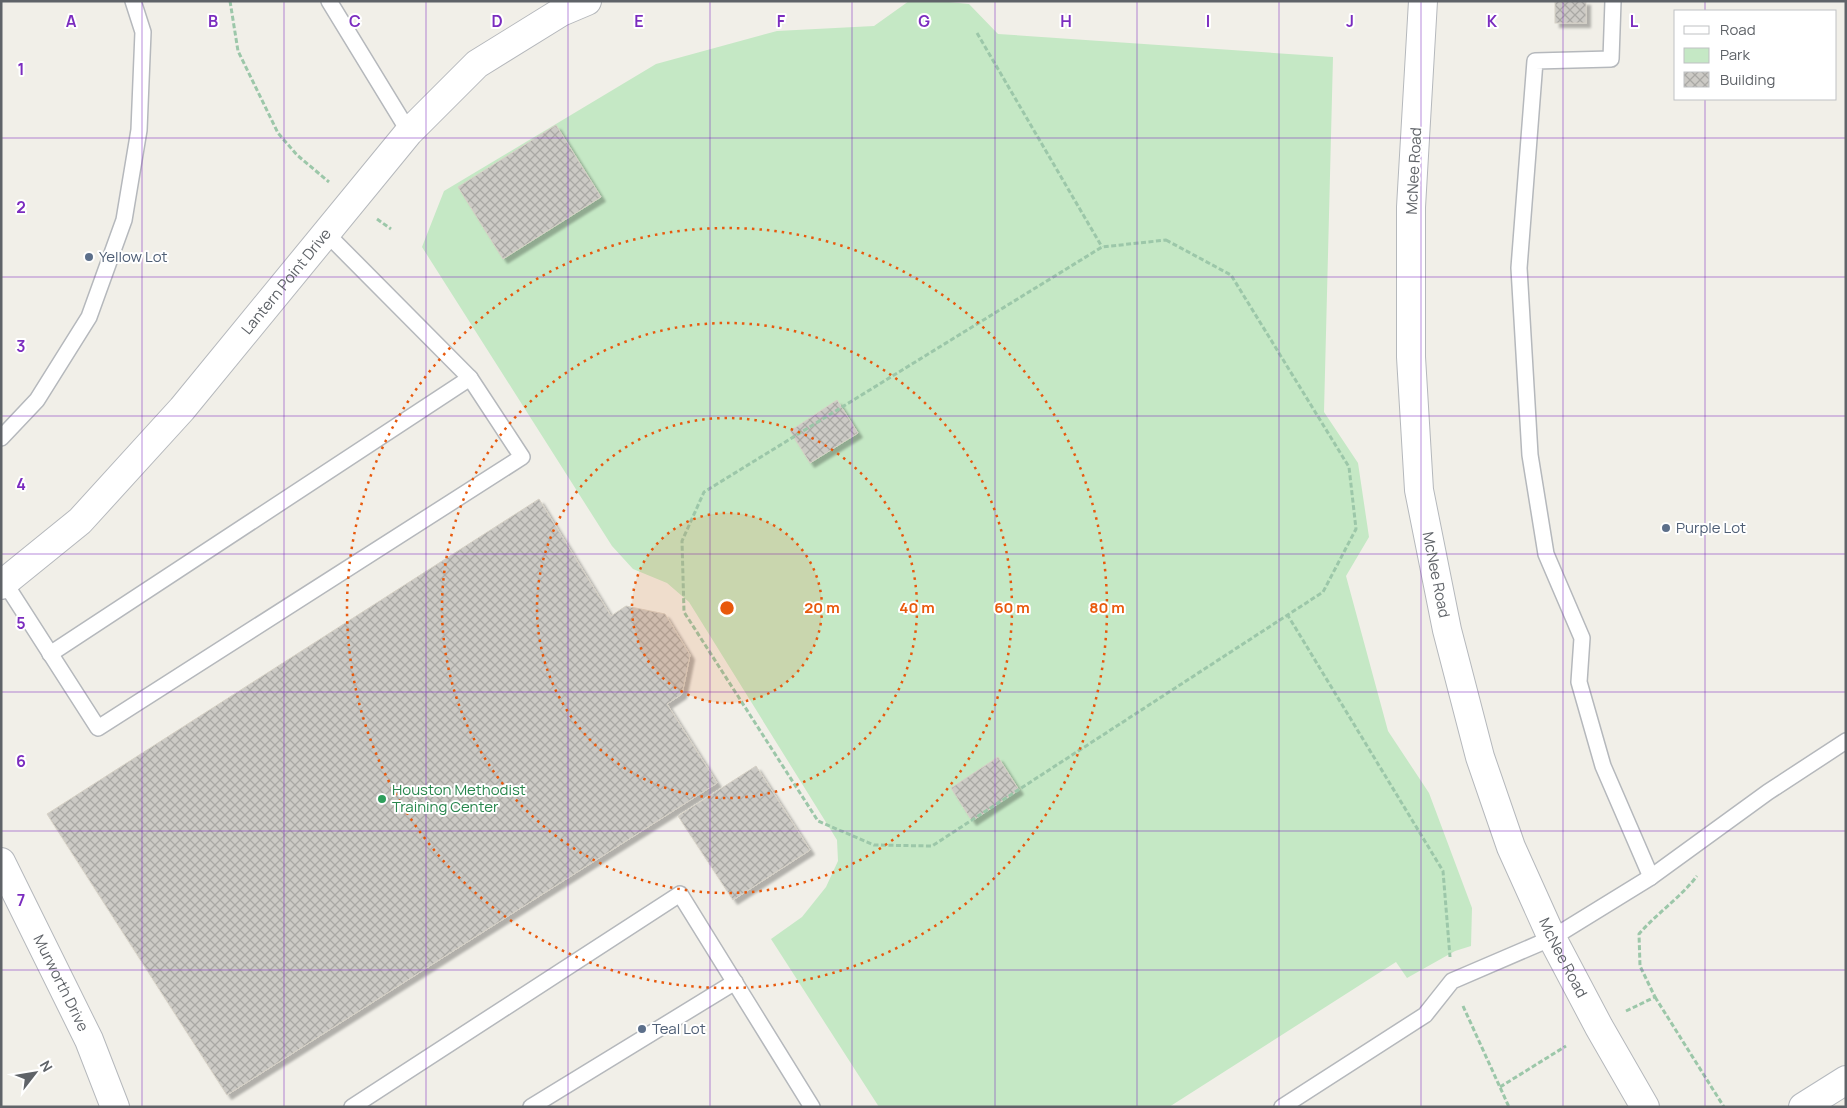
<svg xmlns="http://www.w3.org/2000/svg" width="1847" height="1108" font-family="Manrope,sans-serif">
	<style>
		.green { fill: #c5e8c5 }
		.building { fill: url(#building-cross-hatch); stroke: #d6d1c6; filter: url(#shadow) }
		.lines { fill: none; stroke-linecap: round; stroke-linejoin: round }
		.service-casing { stroke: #b5b8bc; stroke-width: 18 }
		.minor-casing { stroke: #b5b8bc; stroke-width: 30 }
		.tertiary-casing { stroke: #b5b8bc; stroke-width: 30 }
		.secondary-casing { stroke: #b6babf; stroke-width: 30 }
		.path { stroke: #9cc7a9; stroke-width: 3; stroke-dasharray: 5 2.5; stroke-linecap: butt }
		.service { stroke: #fff; stroke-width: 15 }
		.minor { stroke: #fff; stroke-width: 28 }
		.tertiary { stroke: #fff; stroke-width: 28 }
		.secondary { stroke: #fff; stroke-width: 28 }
		.grid { fill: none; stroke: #7b2cbf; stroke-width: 1; stroke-opacity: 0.55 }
		.ring { fill: none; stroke: #e8590c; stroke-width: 2.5; stroke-dasharray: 2.5 5 }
		.service-dot { fill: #5c6f8a; stroke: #fff; stroke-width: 2 }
		.leisure-dot { fill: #2e9e5b; stroke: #fff; stroke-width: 2 }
		.labels { text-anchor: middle; stroke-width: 4; stroke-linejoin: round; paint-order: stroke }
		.street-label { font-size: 15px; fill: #5f6368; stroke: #fff }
		.service-label { font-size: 15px; fill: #4e5e75; stroke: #fff; text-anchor: start }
		.leisure-label { font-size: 15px; fill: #27864d; stroke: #fff; text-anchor: start }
		.grid-label { font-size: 16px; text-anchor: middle; font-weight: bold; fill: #7b2cbf; stroke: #fff; stroke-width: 4; stroke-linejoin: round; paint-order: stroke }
		.centre { fill: #e8590c; stroke: #fff; stroke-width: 2.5 }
		.ring-label { font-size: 15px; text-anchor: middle; font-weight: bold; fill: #e8590c; stroke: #fff; stroke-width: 4; stroke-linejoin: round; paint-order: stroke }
	</style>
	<defs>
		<pattern id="building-cross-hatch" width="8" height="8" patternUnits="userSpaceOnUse" patternTransform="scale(1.25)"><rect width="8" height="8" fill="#cccac5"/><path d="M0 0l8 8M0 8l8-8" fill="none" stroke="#a9a8a4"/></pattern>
		<filter id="shadow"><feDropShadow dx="4.5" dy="4.5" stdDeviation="1" flood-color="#0004"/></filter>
	</defs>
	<rect width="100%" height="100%" fill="#f1efe8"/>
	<polygon class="green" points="909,1 939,1 969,4 998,34 1333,57 1324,412 1358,463 1369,537 1346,576 1388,731 1429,793 1472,908 1471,946 1455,951 1407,978 1396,962 1169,1107 879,1107 771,939 802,917 826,887 838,861 837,840 689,602 667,583 633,569 612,546 422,247 444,191 656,64 777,31 874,26"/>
	<g class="building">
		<rect x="1555" y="1" width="31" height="22"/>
		<polygon points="556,125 601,197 503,259 458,187"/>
		<polygon points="837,400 858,433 810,463 790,431"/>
		<polygon points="539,499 611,616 626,606 665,614 690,655 682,694 667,704 717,783 227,1095 47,814"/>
		<polygon points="998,757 1019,790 972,821 951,788"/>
		<polygon points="756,766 810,850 733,900 678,816"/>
	</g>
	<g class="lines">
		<g class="service-casing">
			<g id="service">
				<polyline points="329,1 409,132"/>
				<polyline points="1613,1 1611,59 1535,61 1519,268 1530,455 1546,554 1582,638 1579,682 1603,766 1651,877"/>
				<polyline points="1,438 37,400 89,317 124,220 139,130 143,32 133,1"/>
				<polyline points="5,583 98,728 522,457 470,378 325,232"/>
				<polyline points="50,654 470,378"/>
				<polyline points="352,1107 680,894 812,1107"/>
				<polyline points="531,1107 735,982"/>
				<polyline points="1282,1107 1425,1015 1452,981 1552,938 1651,877 1768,792 1846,741"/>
			</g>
		</g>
		<g class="minor-casing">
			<g id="minor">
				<path id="s1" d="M1,585L80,521L182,409L409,132L477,64L561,12L587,1"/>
			</g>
		</g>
		<g class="tertiary-casing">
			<g id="tertiary">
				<path id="s2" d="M1423,1L1411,207V357L1419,490L1447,630L1480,757L1511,847L1552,938L1599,1027L1645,1107"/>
				<path id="s3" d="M1,862L89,1040L115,1107"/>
			</g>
		</g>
		<g class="secondary-casing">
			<polyline id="secondary" points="1803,1107 1846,1080"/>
		</g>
		<g class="path">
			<polyline points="230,1 238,51 278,133 297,155 329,182"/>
			<polyline points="977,33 1102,247"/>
			<polyline points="377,219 391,229"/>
			<polygon points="1166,240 1231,275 1349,467 1356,529 1323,592 932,846 874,845 818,821 684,612 682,541 704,492 1102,247"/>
			<polyline points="1287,614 1443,871 1450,957"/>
			<polyline points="1655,997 1724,1107"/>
			<polyline points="1463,1006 1509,1107"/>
			<path d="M1626,1011L1655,997L1640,966L1639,934C1657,913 1680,898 1697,876"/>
			<polyline points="1500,1087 1566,1046"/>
		</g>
		<use href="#service" class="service"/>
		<use href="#minor" class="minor"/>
		<use href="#tertiary" class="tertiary"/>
		<use href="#secondary" class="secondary"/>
	</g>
	<path class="grid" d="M142,1V1107M284,1V1107M426,1V1107M568,1V1107M710,1V1107M852,1V1107M995,1V1107M1137,1V1107M1279,1V1107M1421,1V1107M1563,1V1107M1705,1V11M1705,99V1107M1,138H1846M1,277H1846M1,416H1846M1,554H1846M1,692H1846M1,831H1846M1,970H1846"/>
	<circle cx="727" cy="608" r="95" fill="#e8590c" fill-opacity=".12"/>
	<g class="ring">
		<circle cx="727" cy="608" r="95"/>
		<circle cx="727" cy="608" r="190"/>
		<circle cx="727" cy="608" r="285"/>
		<circle cx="727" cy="608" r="380"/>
	</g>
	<g class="service-dot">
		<circle cx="89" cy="257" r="5"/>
		<circle cx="1666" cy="528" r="5"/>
		<circle cx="642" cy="1029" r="5"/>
	</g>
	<circle class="leisure-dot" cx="382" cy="799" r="5"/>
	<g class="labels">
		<g class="street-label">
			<text transform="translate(1414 171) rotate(-87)" y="5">McNee Road</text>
			<text dy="5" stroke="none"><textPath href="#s1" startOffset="418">Lantern Point Drive</textPath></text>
			<text dy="5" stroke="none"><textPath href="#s2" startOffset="576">McNee Road</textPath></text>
			<text dy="5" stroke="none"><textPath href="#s2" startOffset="981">McNee Road</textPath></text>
			<text dy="5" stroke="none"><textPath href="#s3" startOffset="135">Murworth Drive</textPath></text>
		</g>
		<g class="service-label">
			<text x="99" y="262">Yellow Lot</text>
			<text x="1676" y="533">Purple Lot</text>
			<text x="652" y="1034">Teal Lot</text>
		</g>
		<g class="leisure-label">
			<text x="392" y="795">Houston Methodist<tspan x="392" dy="17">Training Center</tspan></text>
		</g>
	</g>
	<g class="grid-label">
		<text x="71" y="27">A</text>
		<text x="213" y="27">B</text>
		<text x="355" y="27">C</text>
		<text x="497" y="27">D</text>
		<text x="639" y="27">E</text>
		<text x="781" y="27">F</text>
		<text x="924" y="27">G</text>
		<text x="1066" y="27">H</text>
		<text x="1208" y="27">I</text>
		<text x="1350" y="27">J</text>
		<text x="1492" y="27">K</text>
		<text x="1634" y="27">L</text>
		<text x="21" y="75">1</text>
		<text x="21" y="213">2</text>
		<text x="21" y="352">3</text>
		<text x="21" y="490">4</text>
		<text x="21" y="629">5</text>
		<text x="21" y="767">6</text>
		<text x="21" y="906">7</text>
	</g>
	<circle cx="727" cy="608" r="8" class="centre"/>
	<g class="ring-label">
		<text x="822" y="613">20 m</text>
		<text x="917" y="613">40 m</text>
		<text x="1012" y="613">60 m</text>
		<text x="1107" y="613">80 m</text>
	</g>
	<rect width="1847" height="1108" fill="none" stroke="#5f6368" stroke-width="5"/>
	<rect x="1674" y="10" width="162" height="90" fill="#ffffff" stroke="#bfc1c3"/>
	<rect x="1684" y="26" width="25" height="8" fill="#ffffff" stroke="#bfc1c3"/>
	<text x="1720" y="35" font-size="15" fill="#5f6368">Road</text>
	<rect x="1684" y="48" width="25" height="15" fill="#c5e8c5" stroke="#bfc1c3"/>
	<text x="1720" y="60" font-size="15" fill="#5f6368">Park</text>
	<rect x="1684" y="72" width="25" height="15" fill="url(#building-cross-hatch)" stroke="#bfc1c3"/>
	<text x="1720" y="85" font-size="15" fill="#5f6368">Building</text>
	<g transform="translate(35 1073) rotate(59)" stroke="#ffffff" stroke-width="4" paint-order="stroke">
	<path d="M0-4L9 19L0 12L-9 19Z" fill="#5f6368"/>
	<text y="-8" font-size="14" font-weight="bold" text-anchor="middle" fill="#5f6368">N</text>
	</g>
</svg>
